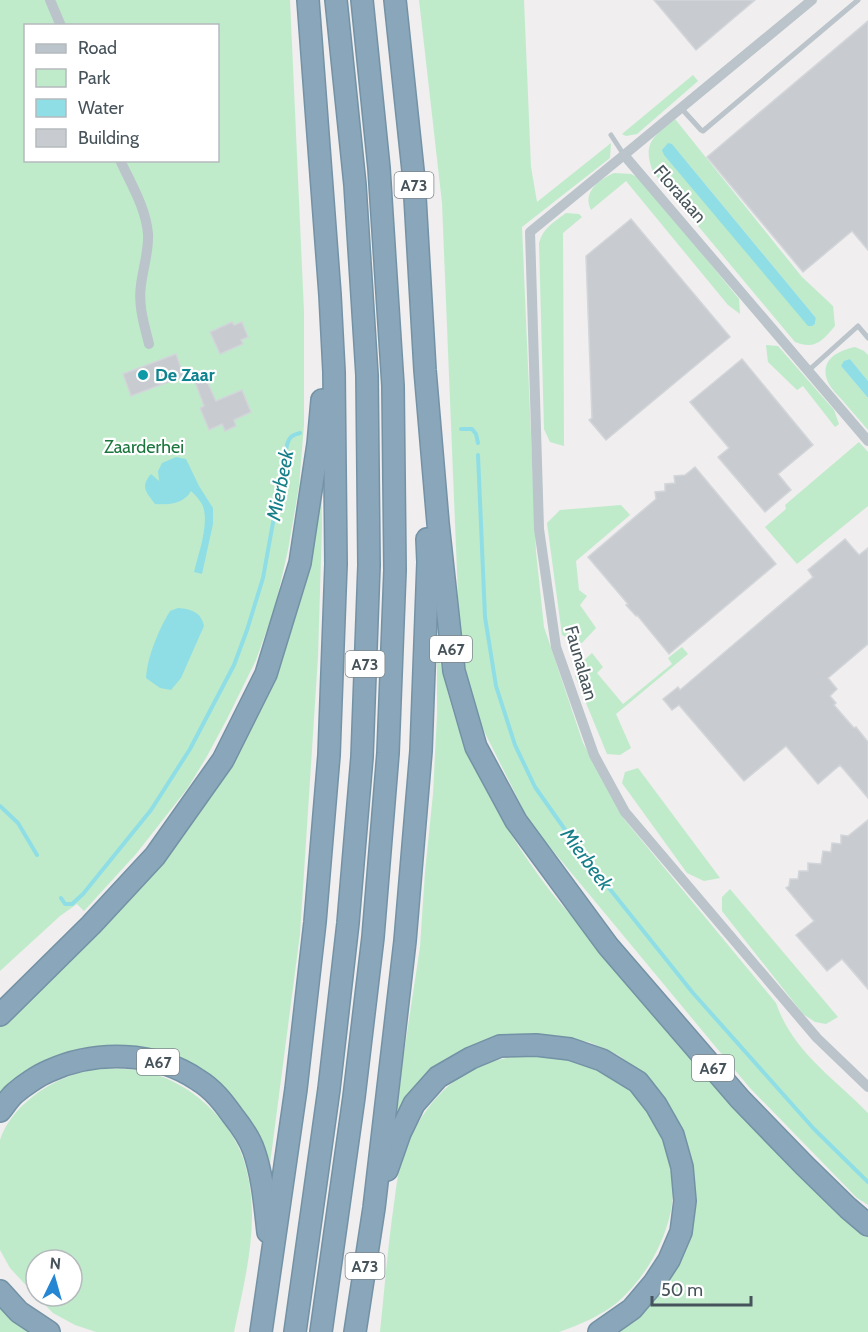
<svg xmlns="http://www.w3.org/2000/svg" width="868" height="1332" font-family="Cabin,sans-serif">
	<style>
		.green { fill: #bfebcb; fill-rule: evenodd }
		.water { fill: #8fdee5 }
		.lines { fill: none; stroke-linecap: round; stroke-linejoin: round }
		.stream { stroke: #8fdee5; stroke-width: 4 }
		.building { fill: #c8ccd0; stroke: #d2d5d9; stroke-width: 1.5 }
		.motorway-casing { stroke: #7492a5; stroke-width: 24 }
		.service { stroke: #bac4ca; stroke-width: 5 }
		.minor { stroke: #bac4ca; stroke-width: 10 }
		.motorway { stroke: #89a6ba; stroke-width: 21 }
		.culture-dot { fill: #0f9aa8; stroke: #fff; stroke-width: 2 }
		.labels { text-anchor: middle; stroke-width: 4.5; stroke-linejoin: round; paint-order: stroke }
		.shield { fill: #fff; stroke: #7e878c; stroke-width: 1.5 }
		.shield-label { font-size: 16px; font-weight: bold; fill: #47535a }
		.street-label { font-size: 18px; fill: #47535a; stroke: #fff }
		.culture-label { font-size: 18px; font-weight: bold; fill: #0d838f; stroke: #fff; text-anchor: start }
		.park-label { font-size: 18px; fill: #1d763f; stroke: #fff }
		.water-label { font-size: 20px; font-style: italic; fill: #157f89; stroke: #fff }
	</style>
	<rect width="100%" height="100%" fill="#f0eeee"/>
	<g class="green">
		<path d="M0,0H290L304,312V425L299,486L288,550L275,607L256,660L227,719L206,758L187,789L136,854L84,911L77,904L60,916L0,971ZM26,26H218V160H26Z"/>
		<path d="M419,0H524L531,167L537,202L611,143L610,158L522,227L536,552L544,627L583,743L624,819L776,1003C793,1052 833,1077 868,1113V1205L857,1198L749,1087L530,823L479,721L460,646L442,203Z"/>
		<polygon points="693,75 698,81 637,134 626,136 622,134"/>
		<path d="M675,119L802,277L833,306L835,326C822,341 815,350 795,342L653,172C642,143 653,137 675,119ZM672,144L816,318L815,325Z"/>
		<path d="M614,173L631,174L641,179L739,299L740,314L728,305L626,181L591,210C582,192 599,180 614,173Z"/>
		<path d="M566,213L579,214L582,217L563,233L564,446L550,442L544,429L539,243C543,228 554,222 566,213Z"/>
		<polygon points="766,345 778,346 834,410 839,424 835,427 803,386 797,390 768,362"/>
		<path d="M855,347L864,351L868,355V381L850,359L841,366L868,398V430C860,420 851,411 843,401C838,395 831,389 828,382C819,361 836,351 855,347Z"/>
		<polygon points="859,442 868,452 868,506 797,564 765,527 786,509 785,505"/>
		<polygon points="321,456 322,525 318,657 300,934 267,1187 235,1109 121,1052 0,1103 0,1025 89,939 203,803 248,735 263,704 276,668"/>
		<polygon points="621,505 630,515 576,561 579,590 587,596 580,605 596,628 582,643 575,642 562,635 547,523 560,510"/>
		<polygon points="682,647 688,654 616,714 631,748 620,755 607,754 575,676 580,664 592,653 603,667 597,673 623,704 672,664 668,658"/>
		<path d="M437,649C445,682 453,718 467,750C488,800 518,849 551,892C569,915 590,935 610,956L863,1233L868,1237V1332H609L671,1269L687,1147L678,1121L665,1098L647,1076L618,1055L589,1042L568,1039L479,1048L395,1131L402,1066L420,947L425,872L433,794L437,715Z"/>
		<polygon points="638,768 720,878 704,881 687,873 622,783 625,772"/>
		<polygon points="730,889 838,1017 826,1024 815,1022 803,1014 722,911 722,897"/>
		<path d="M551,1055C560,1057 570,1057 578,1060C594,1065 625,1083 636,1096C662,1125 680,1177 670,1215C662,1248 644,1278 619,1301C603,1315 579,1325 559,1332H380C384,1294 387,1256 392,1218C395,1200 396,1181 401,1163C413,1121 444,1077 488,1063C508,1056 529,1055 551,1055Z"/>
		<path d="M96,1069C111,1069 127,1068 142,1071C183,1079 221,1110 239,1148C248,1168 252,1193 252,1215C252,1254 242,1293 234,1332H96L75,1325L53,1313L36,1296H72V1260H36V1296L10,1268L0,1250V1140C9,1110 44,1084 73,1075C80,1072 89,1071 96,1069Z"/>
		<polygon points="0,1298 41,1332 0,1332"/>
	</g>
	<g class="water">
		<polygon points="668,143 672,144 816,318 815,324 812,326 808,326 664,155 662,150"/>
		<polygon points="850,359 868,381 868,398 841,366 844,361"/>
		<path d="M176,457L186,459L199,486L213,508V524L202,574L194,572C198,555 208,528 204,510C203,503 196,496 191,491C184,504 168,505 155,504C146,492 140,487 151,474L159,481L158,471L162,463Z"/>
		<path d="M178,608C191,609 201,612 204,626L181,678L171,690L160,688L146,678C147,657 159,629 170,611Z"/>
	</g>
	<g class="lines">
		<g class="stream">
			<polyline points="461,429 472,429 476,434 478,443"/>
			<polyline points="478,455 485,617 496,686 515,745 535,787 585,858 693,993 814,1129 868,1182"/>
			<polyline points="0,806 18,823 37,855"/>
			<path d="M61,898L65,904H72L83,894L151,810L190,749L234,665L247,630L263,578L287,445C289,437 292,435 300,433"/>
		</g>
	</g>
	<g class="building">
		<polygon points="654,0 755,0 696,50"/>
		<polygon points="868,21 868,250 852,231 803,272 707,157"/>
		<polygon points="631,219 730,337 606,440 589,420 592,418 586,256"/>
		<polygon points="232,322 234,325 242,322 248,337 241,340 243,344 220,354 210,332"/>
		<polygon points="176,354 184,376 131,396 123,374"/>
		<polygon points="742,359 813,445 778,474 791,490 765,512 718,457 729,448 690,402"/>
		<polygon points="205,377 216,401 242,390 251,412 234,420 236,426 225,431 222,424 209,430 200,408 204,406 195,382"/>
		<polygon points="695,467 776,564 669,654 637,615 636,616 626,605 628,604 588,557 656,499 655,492 665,491 665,484 675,483 674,476 685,475"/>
		<polygon points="845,539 859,555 868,548 868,644 828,678 837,689 830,696 836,703 834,705 854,728 856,727 868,742 868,798 840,765 818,784 786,746 744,781 679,705 672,710 663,699 678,687 680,690 813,577 808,570"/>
		<polygon points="868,820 868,989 842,959 827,971 796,935 814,921 786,888 789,886 790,879 798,879 799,871 808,871 808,863 821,864 823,851 831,852 832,843 841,844 841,835 848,836"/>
	</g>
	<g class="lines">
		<g class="motorway-casing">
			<g id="motorway">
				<polyline points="395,0 414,180 425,370 438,523 454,671 476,747 516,821 608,946 740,1099 804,1165 848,1208 868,1225"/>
				<polyline points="0,1015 91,925 155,856 223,760 266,674 300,563 318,444 322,400"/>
				<path d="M0,1111C5,1105 9,1098 15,1093C23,1086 39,1075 49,1071C95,1050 156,1051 198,1080C213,1089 223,1102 233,1116C241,1126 250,1139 254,1151C263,1177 265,1206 268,1232"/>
				<polyline points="387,1170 400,1133 414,1104 438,1077 471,1058 500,1046 536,1045 570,1049 602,1060 638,1082 656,1105 673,1135 682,1167 685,1201 681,1232 669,1260 654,1283 632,1309 599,1332"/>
				<polyline points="0,1291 19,1312 49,1332"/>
				<polyline points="261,1332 296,1089 315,922 329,755 336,564 334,372 330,295 308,0"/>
				<polyline points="295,1332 329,1089 348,923 362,757 369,565 367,375 355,185 336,0"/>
				<polyline points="321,1332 354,1097 373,937 388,753 395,570 393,386 379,168 362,0"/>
				<polyline points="355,1332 374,1208 405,941 421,751 428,562 427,539"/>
			</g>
		</g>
		<g class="service">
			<polyline points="681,108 701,130 703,131 858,0"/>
			<polyline points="611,135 624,155"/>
			<polyline points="809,370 858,326 868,338"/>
		</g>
		<g class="minor">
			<polyline points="50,0 61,26"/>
			<polyline points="812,0 624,155 868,441"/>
			<polyline points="624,155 530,232 539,529 556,647 594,755 625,812 817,1038 868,1087"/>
			<path d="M120,160C131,184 146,208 148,234C149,251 143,268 141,285C138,305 144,324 149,344"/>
		</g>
		<use href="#motorway" class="motorway"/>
	</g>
	<circle class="culture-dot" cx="143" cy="375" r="6"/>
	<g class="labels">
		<g class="shield">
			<rect x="394.5" y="172" width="39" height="26" rx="4.5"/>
			<rect x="430" y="636" width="42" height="26" rx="4.5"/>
			<rect x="345.5" y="651" width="39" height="26" rx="4.5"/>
			<rect x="137" y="1049" width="42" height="26" rx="4.5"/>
			<rect x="692" y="1055" width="42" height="26" rx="4.5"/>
			<rect x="345.5" y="1253" width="39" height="26" rx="4.5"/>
		</g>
		<g class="shield-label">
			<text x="414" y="191">A73</text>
			<text x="451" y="655">A67</text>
			<text x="365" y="670">A73</text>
			<text x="158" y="1068">A67</text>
			<text x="713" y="1074">A67</text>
			<text x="365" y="1272">A73</text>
		</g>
		<g class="street-label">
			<text transform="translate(680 194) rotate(49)" y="6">Floralaan</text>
			<text transform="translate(581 663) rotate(74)" y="6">Faunalaan</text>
		</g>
		<g class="culture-label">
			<text x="155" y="381">De Zaar</text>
		</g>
		<g class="park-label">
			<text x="144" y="453">Zaarderhei</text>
		</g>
		<g class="water-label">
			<text transform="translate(280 485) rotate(-79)" y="7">Mierbeek</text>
			<text transform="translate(587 859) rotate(53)" y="7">Mierbeek</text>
		</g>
	</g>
	<rect x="24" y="24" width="195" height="138" fill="#ffffff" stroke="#b5babd" stroke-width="1.5"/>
	<rect x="36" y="44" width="30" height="9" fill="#bac4ca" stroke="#b5babd" stroke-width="1.5"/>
	<text x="78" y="54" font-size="18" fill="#47535a">Road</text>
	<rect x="36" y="69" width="30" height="18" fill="#bfebcb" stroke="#b5babd" stroke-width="1.5"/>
	<text x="78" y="84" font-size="18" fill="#47535a">Park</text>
	<rect x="36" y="99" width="30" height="18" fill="#8fdee5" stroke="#b5babd" stroke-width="1.5"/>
	<text x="78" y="114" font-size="18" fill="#47535a">Water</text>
	<rect x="36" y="129" width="30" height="18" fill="#c8ccd0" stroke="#b5babd" stroke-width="1.5"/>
	<text x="78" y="144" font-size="18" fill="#47535a">Building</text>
	<g transform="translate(54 1278) rotate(5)"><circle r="28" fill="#ffffff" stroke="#b5babd" stroke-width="1.5"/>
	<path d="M0-4.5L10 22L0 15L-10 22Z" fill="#2586d3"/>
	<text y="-9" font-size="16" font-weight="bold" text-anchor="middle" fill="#47535a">N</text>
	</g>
	<path d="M652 1296v9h99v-9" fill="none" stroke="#47535a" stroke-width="3"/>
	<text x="661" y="1296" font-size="18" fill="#47535a" stroke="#ffffff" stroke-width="4.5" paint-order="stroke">50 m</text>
</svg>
